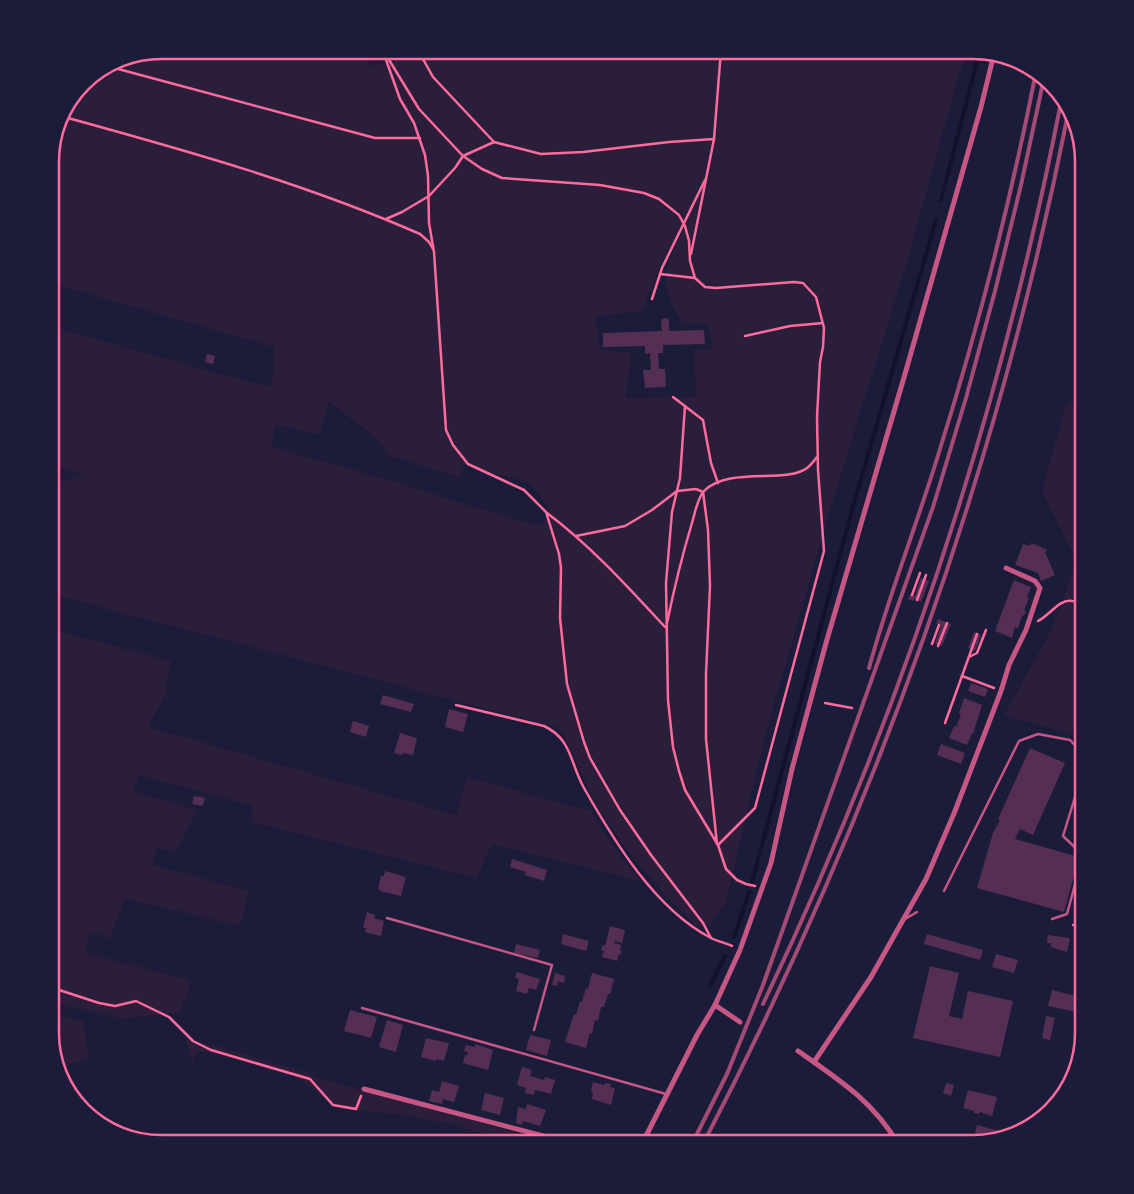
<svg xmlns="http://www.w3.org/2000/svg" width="1134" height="1194" font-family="Quicksand,sans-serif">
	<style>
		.green { fill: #2a1e3b; fill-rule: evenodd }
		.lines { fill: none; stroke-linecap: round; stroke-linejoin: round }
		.stream { stroke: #12122b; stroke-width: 4 }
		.building { fill: #542f53 }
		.path { stroke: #ff6b9d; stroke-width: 2.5 }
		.service { stroke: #c65784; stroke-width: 2.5 }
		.minor { stroke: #c65784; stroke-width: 5 }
		.rail { stroke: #a44b75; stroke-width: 4 }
		.rim { fill: none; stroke: #ff6b9d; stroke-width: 2.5 }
	</style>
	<rect width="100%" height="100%" fill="#1b1b3a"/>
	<g class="green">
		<path d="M160,50H362L372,66L395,61L389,50H966L903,276L834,497L767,729L725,904L711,924L697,927C665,895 634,863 609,825C591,798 578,765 564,736L556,727L50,594V496L59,482L84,474L50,464V326L242,380L272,386L274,347L50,283V172L68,103L87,78L118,58ZM673,208L681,213L686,225C666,268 653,279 683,323L709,325L713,349L694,350L696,397L626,398L631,353L601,350L595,317L642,311L660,267L682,225L678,216L672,211ZM329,402L379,440L389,456L459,477L468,460L480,469L529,483L548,506L544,524L524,522L372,475L271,447L276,425L319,435Z"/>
		<polygon points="1084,403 1084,612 1070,609 1084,614 1084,738 1004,715 1047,638 1061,606 1076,560 1042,491 1066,404"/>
		<polygon points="50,629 171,661 165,696 148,727 456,815 467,777 591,811 614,848 641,881 492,844 477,878 251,822 252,806 139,775 133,791 197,810 176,852 157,848 152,865 250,891 240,926 125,898 110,938 91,933 85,953 191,980 187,996 180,1012 123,1019 50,1001"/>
		<polygon points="50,1014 83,1021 89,1057 57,1070 50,1034"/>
		<polygon points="186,1040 225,1048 311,1074 311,1076 558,1144 519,1144 446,1123 404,1115 343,1109 332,1106 317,1091 295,1077 217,1054 197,1051 193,1065"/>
	</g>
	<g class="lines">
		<g class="stream">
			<polyline points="941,200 980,50"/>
			<polyline points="752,882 852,510 936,220"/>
			<polyline points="734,937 749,892"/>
			<polyline points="710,986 725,956"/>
		</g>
	</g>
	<g class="building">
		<polygon points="665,318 669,319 669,331 704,330 705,344 663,345 663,353 658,353 659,369 665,369 666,387 645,388 643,370 651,370 650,353 645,354 645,346 603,347 603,333 662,331 661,320"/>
		<polygon points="207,354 215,356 213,364 205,362"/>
		<polygon points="1031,543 1046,549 1047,551 1045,552 1055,575 1041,581 1038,573 1015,565 1023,544 1030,546"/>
		<polygon points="921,578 929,581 921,602 914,599 913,601 908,599 910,594 915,596"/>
		<polygon points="1014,580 1031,587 1027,597 1029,598 1024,610 1026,612 1024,615 1022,616 1018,628 1015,627 1012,638 995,631"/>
		<polygon points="938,619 951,624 942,646 935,644 941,626 936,624"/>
		<polygon points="974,632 981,635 975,651 968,648"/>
		<polygon points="971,683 988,689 985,697 968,691"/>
		<polygon points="383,695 414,704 411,712 380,704"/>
		<polygon points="964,698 982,705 973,734 972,733 967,745 949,738 954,726 956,727 961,714 959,713"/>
		<polygon points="449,709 468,714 463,732 445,727"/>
		<polygon points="353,721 369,726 366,737 350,732"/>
		<polygon points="400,733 417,738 413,755 403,753 402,755 394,753"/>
		<polygon points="941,744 965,753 961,764 937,755"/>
		<polygon points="1030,748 1065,763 1033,835 1020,829 1015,839 1079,857 1064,912 977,888 993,833 1000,820 998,819"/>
		<polygon points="194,796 205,798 203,806 192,804"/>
		<polygon points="512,859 547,870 544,881 525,875 526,872 510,867"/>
		<polygon points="385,871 406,877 401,896 380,891 380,889 378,889 381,876 384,876"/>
		<polygon points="367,912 375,915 374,918 384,921 381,936 365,932 366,928 363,928"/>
		<polygon points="610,926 625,930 622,943 615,941 614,943 621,945 620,951 622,951 621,955 619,954 617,961 602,957 604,951 601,950 603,945 605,946"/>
		<polygon points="563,934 589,941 586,951 561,944"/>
		<polygon points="927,934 983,950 980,960 924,944"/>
		<polygon points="1048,935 1070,938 1067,952 1051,947 1051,943 1047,943"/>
		<polygon points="516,944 540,950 538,958 514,953"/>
		<polygon points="1078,947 1084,949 1084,967 1074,964"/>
		<polygon points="996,954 1018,960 1014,973 992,967"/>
		<polygon points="930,966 959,973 949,1016 962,1019 968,991 1013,1001 1000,1057 913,1038"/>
		<polygon points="517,972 540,979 536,990 529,988 527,994 516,991 519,979 515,978"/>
		<polygon points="555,973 565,976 564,983 558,981 557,986 552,985"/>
		<polygon points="592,973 614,979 610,994 608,994 604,1007 601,1007 598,1021 595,1020 592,1034 590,1033 586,1048 565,1042 574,1014 576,1015 580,1001 582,1002 586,988 588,989"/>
		<polygon points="1052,990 1084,998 1081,1013 1048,1006"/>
		<polygon points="350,1010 377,1017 371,1038 344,1031"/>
		<polygon points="1046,1016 1055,1018 1050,1040 1042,1038"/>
		<polygon points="387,1020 403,1025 396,1052 379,1047"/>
		<polygon points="530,1035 551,1040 547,1056 526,1050"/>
		<polygon points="426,1038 449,1043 444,1061 437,1059 436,1061 421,1057"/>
		<polygon points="475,1044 493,1050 488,1070 463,1063 465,1055 468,1055 468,1052 464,1051 466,1045 475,1047"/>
		<polygon points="522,1067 532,1070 530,1076 544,1080 545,1077 555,1080 551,1094 535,1090 534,1095 525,1093 526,1088 517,1085"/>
		<polygon points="442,1081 459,1086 454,1102 443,1099 442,1104 429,1101 432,1090 439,1092"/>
		<polygon points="593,1082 604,1085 605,1083 611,1084 610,1087 615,1088 611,1105 592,1099 593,1094 591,1091"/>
		<polygon points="946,1083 954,1085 951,1096 943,1093"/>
		<polygon points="968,1090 997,1097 992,1116 980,1112 979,1114 974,1113 974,1111 963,1108"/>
		<polygon points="485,1093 504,1098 500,1115 481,1110"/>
		<polygon points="527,1104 546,1110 540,1126 523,1121 522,1125 516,1123 518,1107 526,1109"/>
		<polygon points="977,1125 1010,1134 1009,1138 978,1143 979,1139 974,1138"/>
	</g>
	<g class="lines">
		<g class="path">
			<polyline points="383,50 419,109 463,156 482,169 502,178 600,185 644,193 659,199 679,215 685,226 689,241 690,261 695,278 705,287 716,288 794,282 803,283 816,297 824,328 823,347 820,362 817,417 818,470 824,551 755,808 718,845"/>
			<polyline points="418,50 433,77 494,142 541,154 583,152 669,142 714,139"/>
			<polyline points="385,57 400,99 414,123 425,155 428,176 429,223 434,252 446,430 453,445 468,464 524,490 546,512 559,554 561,568 560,618 567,684 584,742 590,758 620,810 651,855 703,923 711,938"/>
			<polyline points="107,66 375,138 420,138"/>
			<path d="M74,95L68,118C188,151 306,184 420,234L429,242L433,249"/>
			<polyline points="386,219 402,212 429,196 455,168 463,156 494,142"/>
			<polyline points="691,254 714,139 721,50"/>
			<polyline points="660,274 695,278"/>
			<polyline points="652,299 662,268 705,180"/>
			<polyline points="745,336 790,326 823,323"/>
			<polyline points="673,397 703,420 711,463 718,483"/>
			<polyline points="685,406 680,478 672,512 666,583 668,700 673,747 679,771 685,790 718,845 726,869 737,880 746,884 755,886"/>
			<polyline points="703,492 708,530 710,586 706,674 706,739 717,844"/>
			<path d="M547,513C591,546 628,587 665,627"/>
			<polyline points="576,536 625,526 652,510 677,491 696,489 703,492"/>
			<polyline points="912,595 920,573"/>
			<polyline points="917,600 926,575"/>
			<path d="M1038,621C1049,616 1060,598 1072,601C1077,601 1079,604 1084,604"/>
			<path d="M667,623C674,589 682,556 692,523C695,513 697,499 704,491C728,466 786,484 807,468C811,465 814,461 817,457"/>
			<polyline points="977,634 962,676 994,688"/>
			<polyline points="932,644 939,625"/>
			<polyline points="938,646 947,623"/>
			<polyline points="969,657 977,653 986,630"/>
			<polyline points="825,703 852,708"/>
			<path d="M456,705L544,726C572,739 570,763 584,788C614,841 655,909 711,938C717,941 725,943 732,946"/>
			<polyline points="945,723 962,676"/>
			<polyline points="1073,925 1084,927"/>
			<polyline points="50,987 99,1003 115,1006 136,1001 169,1017 193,1041 211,1050 310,1079 333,1105 356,1109 361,1096"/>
		</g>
		<g class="service">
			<polyline points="944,891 1019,741 1038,734 1070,740 1084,755"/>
			<polyline points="387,918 552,965 534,1030"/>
			<polyline points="905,919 917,912"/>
			<polyline points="1052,919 1067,914 1083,855 1063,836 1084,768"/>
			<polyline points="362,1008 666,1094"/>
		</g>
		<g class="minor">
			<polyline points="715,1005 740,1022"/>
			<path d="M798,1051C838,1079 873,1101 898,1144"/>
			<polyline points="814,1062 871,977 926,879 955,811 1001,691 1009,665 1026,630 1040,588 1035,581 1006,568"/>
			<polyline points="364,1089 574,1144"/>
			<polyline points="642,1144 697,1035 715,1005 740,950 771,863 792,769 826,643 905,374 981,107 994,54"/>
		</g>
		<g class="rail">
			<path d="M869,668C889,594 918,522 940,449C979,325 1011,199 1036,72"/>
			<path d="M763,1004C901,716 1001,410 1062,97"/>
			<polyline points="692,1144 727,1074 763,985 933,507 966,398 995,291 1021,185 1044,78"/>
			<path d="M703,1144C874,815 997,474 1069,109"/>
		</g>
	</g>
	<path d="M0 0H1134V1194H0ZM161 59H973A102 102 0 0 1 1075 161V1033A102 102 0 0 1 973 1135H161A102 102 0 0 1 59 1033V161A102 102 0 0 1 161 59Z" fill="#1b1b3a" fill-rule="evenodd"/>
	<path class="rim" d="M161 59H973A102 102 0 0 1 1075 161V1033A102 102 0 0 1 973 1135H161A102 102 0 0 1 59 1033V161A102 102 0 0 1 161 59Z"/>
</svg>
